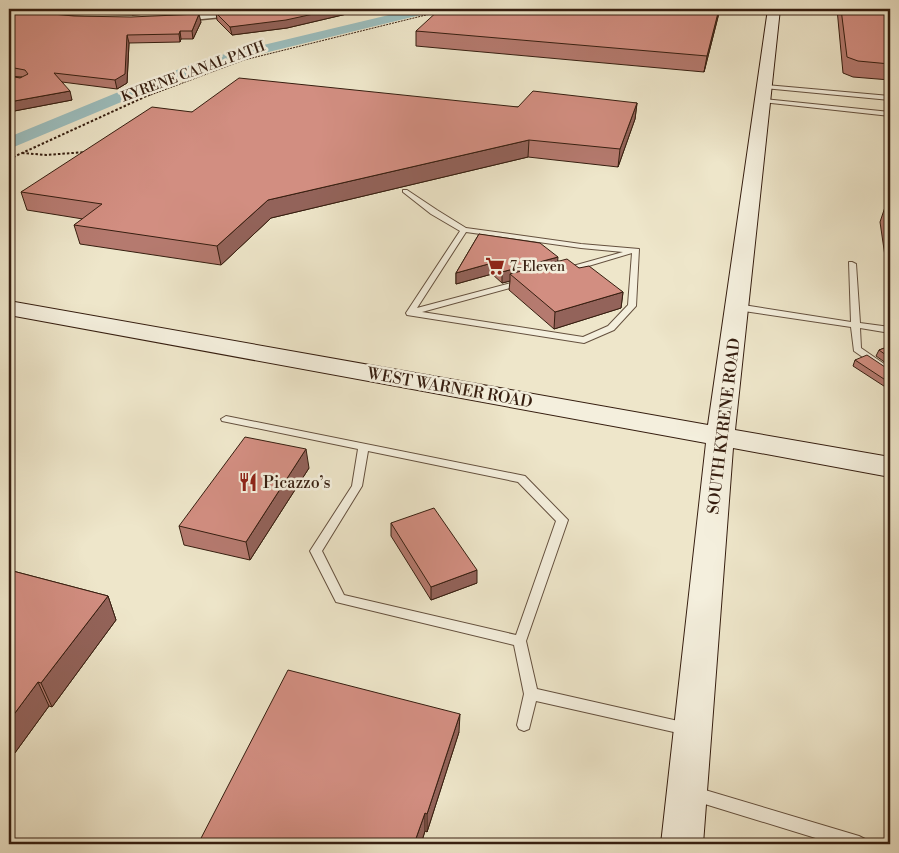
<svg xmlns="http://www.w3.org/2000/svg" width="899" height="853" font-family="'Libre Bodoni',serif">
	<style>
		.lines { fill: none; stroke-linecap: round; stroke-linejoin: round }
		.canal { fill: #9cbebe; fill-rule: evenodd }
		.service-casing { stroke: #64503e; stroke-width: 2 }
		.minor-casing { stroke: #64503e; stroke-width: 3 }
		.secondary-casing { stroke: #361e10; stroke-width: 2 }
		.path-far1 { stroke: #361e10; stroke-width: 1; stroke-dasharray: 2 1; stroke-linecap: butt }
		.path { stroke: #361e10; stroke-width: 2; stroke-dasharray: 2.5 2; stroke-linecap: butt }
		.service { fill: #f4efdd; fill-rule: evenodd }
		.minor { fill: #f4efdd; fill-rule: evenodd }
		.secondary { fill: #f4efdd; fill-rule: evenodd }
		.wall { fill: #b57a6f; stroke: #361e10 }
		.shaded-wall { fill: #93635a; stroke: #361e10 }
		.building { fill: #d28e81; stroke: #361e10 }
		.labels { text-anchor: middle; stroke-width: 5; stroke-linejoin: round; paint-order: stroke }
		.far-street-label { font-size: 14px; fill: #361e10; stroke: #f4efdd }
		.far-poi-label { font-size: 14px; fill: #361e10; stroke: #f4efdd; text-anchor: start }
		.street-label { font-size: 16px; fill: #361e10; stroke: #f4efdd }
		.poi-label { font-size: 16px; fill: #361e10; stroke: #f4efdd; text-anchor: start }
	</style>
	<rect width="100%" height="100%" fill="#eee6ca"/>
	<filter id="stains"><feTurbulence type="fractalNoise" baseFrequency=".004" numOctaves="4"/><feColorMatrix values="0 0 0 0 .2 0 0 0 0 .09 0 0 0 0 .02 0 0 0 .5 -.17"/></filter>
	<radialGradient id="worn" r=".72"><stop offset=".6" stop-color="#630" stop-opacity="0"/><stop offset="1" stop-color="#630" stop-opacity=".3"/></radialGradient>
	<g class="lines">
		<polygon class="canal" points="414,9 435,9 433,12 223,63 150,90 9,149 9,137 138,84 213,57"/>
		<g class="service-casing">
			<g id="service">
				<polygon points="766,85 890,96 890,100 764,88 763,87"/>
				<polygon points="764,99 890,112 890,116 762,102 761,101"/>
				<path d="M403,190H407L437,210L466,228L581,244L639,249L636,306L614,330L584,343L407,315L406,313L460,231L431,214L403,192ZM466,232L581,248L623,252L562,269V273H565L632,253L628,305L608,326L583,337L422,312L525,284L526,282L522,280L417,308Z"/>
				<polygon points="849,262 852,262 856,264 860,323 890,327 890,333 860,328 861,348 890,368 890,375 887,374 854,351 851,327 737,310 733,307 737,304 851,322"/>
				<path d="M226,416L525,476L568,520L526,641L537,689L687,723L692,725L694,729L692,733L687,735L536,701L529,729L524,731L519,729L517,725L524,694L514,645L336,602L310,551L352,486L358,449L222,421L221,419ZM368,451L518,482L556,521L516,635L344,595L322,551L362,486Z"/>
				<polygon points="695,787 859,836 865,839 867,844 835,844 695,801 690,799 688,794 690,789"/>
			</g>
		</g>
		<g class="minor-casing">
			<g id="minor">
				<polygon points="9,9 20,9 9,14"/>
				<polygon points="247,9 278,9 273,12 171,22 166,19 171,16"/>
			</g>
		</g>
		<g class="secondary-casing">
			<polygon id="secondary" points="768,9 780,9 735,430 890,457 890,477 733,448 703,844 661,844 706,443 9,315 9,301 708,425"/>
		</g>
		<polyline class="path-far1" points="148,96 244,60 438,12"/>
		<g class="path">
			<polyline points="22,153 46,155 86,152"/>
			<polyline points="9,159 151,94"/>
		</g>
		<use href="#service" class="service"/>
		<use href="#minor" class="minor"/>
		<use href="#secondary" class="secondary"/>
	</g>
	<g class="wall">
		<polygon points="25,9 368,9 287,28 232,35 217,20 216,13 248,9 208,11 206,9 205,11 132,15 76,14"/>
		<polygon points="611,9 720,9 704,72 416,46 416,31 610,12"/>
		<polygon points="837,9 890,9 890,80 853,77 843,73"/>
		<polygon points="9,10 74,16 201,22 193,39 181,39 180,42 129,43 127,83 117,89 62,82 72,100 9,112 9,76 20,78 22,77 9,76"/>
		<polygon points="637,103 635,119 618,167 528,157 271,218 221,265 80,244 74,225 83,219 27,210 21,192 192,112 518,107"/>
		<polygon points="885,207 890,207 890,263 886,263 880,222"/>
		<polygon points="479,234 579,268 623,292 621,308 554,329 509,290 510,281 502,283 492,274 456,284 456,273"/>
		<polygon points="890,346 890,366 876,356 879,350"/>
		<polygon points="855,360 890,370 890,390 853,366"/>
		<polygon points="309,468 250,560 184,545 179,526"/>
		<polygon points="391,523 477,583 431,600 391,536"/>
		<polygon points="9,570 108,596 116,620 52,707 49,706 9,761"/>
		<polygon points="459,732 427,832 425,831 421,844 198,844"/>
	</g>
	<g class="shaded-wall">
		<polygon points="131,9 206,9 205,11 132,15"/>
		<polygon points="336,9 368,9 287,28 232,35 230,27"/>
		<polygon points="719,9 720,9 704,72 707,56"/>
		<polygon points="199,14 201,22 193,39 192,31"/>
		<polygon points="180,31 181,39 180,42 179,34"/>
		<polygon points="127,35 129,43 127,83 117,89 115,80"/>
		<polygon points="70,91 72,100 9,112 9,102"/>
		<polygon points="637,103 635,119 618,167 620,149"/>
		<polygon points="529,140 528,157 271,218 221,265 217,246 268,200"/>
		<polygon points="558,257 557,268 510,274 510,281 502,283 502,272"/>
		<polygon points="492,263 492,274 456,284 456,273"/>
		<polygon points="623,292 621,308 554,329 555,312"/>
		<polygon points="306,449 309,468 250,560 246,542"/>
		<polygon points="477,570 477,583 431,600 431,587"/>
		<polygon points="108,596 116,620 52,707 41,683"/>
		<polygon points="38,682 49,706 9,761 9,721"/>
		<polygon points="460,714 459,732 427,832 427,814"/>
		<polygon points="425,813 425,831 421,844 414,844"/>
	</g>
	<g class="building">
		<polygon points="252,9 336,9 286,20 230,27 216,13"/>
		<polygon points="440,9 568,9 610,12 611,9 719,9 707,56 416,31"/>
		<polygon points="841,9 890,9 890,64 858,61 847,57"/>
		<polygon points="9,10 74,16 131,17 199,14 192,31 180,31 179,34 127,35 125,74 115,80 54,73 70,91 9,102 9,76 20,78 28,74 25,70 9,67"/>
		<polygon points="239,78 518,107 533,91 637,103 620,149 529,140 268,200 217,246 74,225 102,204 21,192 152,107 192,112"/>
		<polygon points="885,207 890,207 890,243"/>
		<polygon points="479,234 540,243 558,257 502,272 492,263 456,273"/>
		<polygon points="567,259 579,268 589,266 623,292 555,312 510,274"/>
		<polygon points="890,346 890,358 879,350"/>
		<polygon points="867,355 888,369 890,370 890,383 855,360"/>
		<polygon points="245,437 306,449 246,542 179,526"/>
		<polygon points="434,508 477,570 431,587 391,523"/>
		<polygon points="9,570 108,596 41,683 38,682 9,721"/>
		<polygon points="288,670 460,714 427,814 425,813 414,844 198,844"/>
	</g>
	<defs>
		<g id="supermarket-bare" transform="scale(1.5)"><path d="M-6-5.5h2.5l.6 2H6L4.5 2H-2.5L-4.4-4H-6ZM-1.5 3.2a1.3 1.3 0 1 0 .1 0ZM3 3.2a1.3 1.3 0 1 0 .1 0Z" fill="#8f2418" stroke="#f4efdd" stroke-width="2.5" paint-order="stroke"/></g>
		<g id="restaurant-bare" transform="scale(1.5)"><path d="M-5-6h1v4h1v-4h1v4h1v-4h1v5L-1.5 .5V6h-2V.5L-5-1ZM5-6V6H3V1.5H1.5Q1.5-4 5-6Z" fill="#8f2418" stroke="#f4efdd" stroke-width="2.5" paint-order="stroke"/></g>
	</defs>
	<g fill-rule="evenodd">
		<use href="#supermarket-bare" x="495" y="266"/>
		<use href="#restaurant-bare" x="248" y="482"/>
	</g>
	<g class="labels">
		<g class="far-street-label">
			<text transform="translate(193 71) rotate(-20)" y="5">KYRENE CANAL PATH</text>
		</g>
		<g class="far-poi-label">
			<text x="510" y="271">7-Eleven</text>
		</g>
		<g class="street-label">
			<text transform="translate(450 387) rotate(10)" y="6">WEST WARNER ROAD</text>
			<text transform="translate(723 426) rotate(-83)" y="6">SOUTH KYRENE ROAD</text>
		</g>
		<g class="poi-label">
			<text x="263" y="488">Picazzo’s</text>
		</g>
	</g>
	<rect width="899" height="853" fill="none" stroke="#eee6ca" stroke-width="30"/>
	<rect x="10" y="10" width="879" height="833" fill="none" stroke="#361e10" stroke-width="2.5"/>
	<rect x="15" y="15" width="869" height="823" fill="none" stroke="#361e10"/>
	<rect width="100%" height="100%" filter="url(#stains)"/>
	<rect width="100%" height="100%" fill="url(#worn)"/>
</svg>
